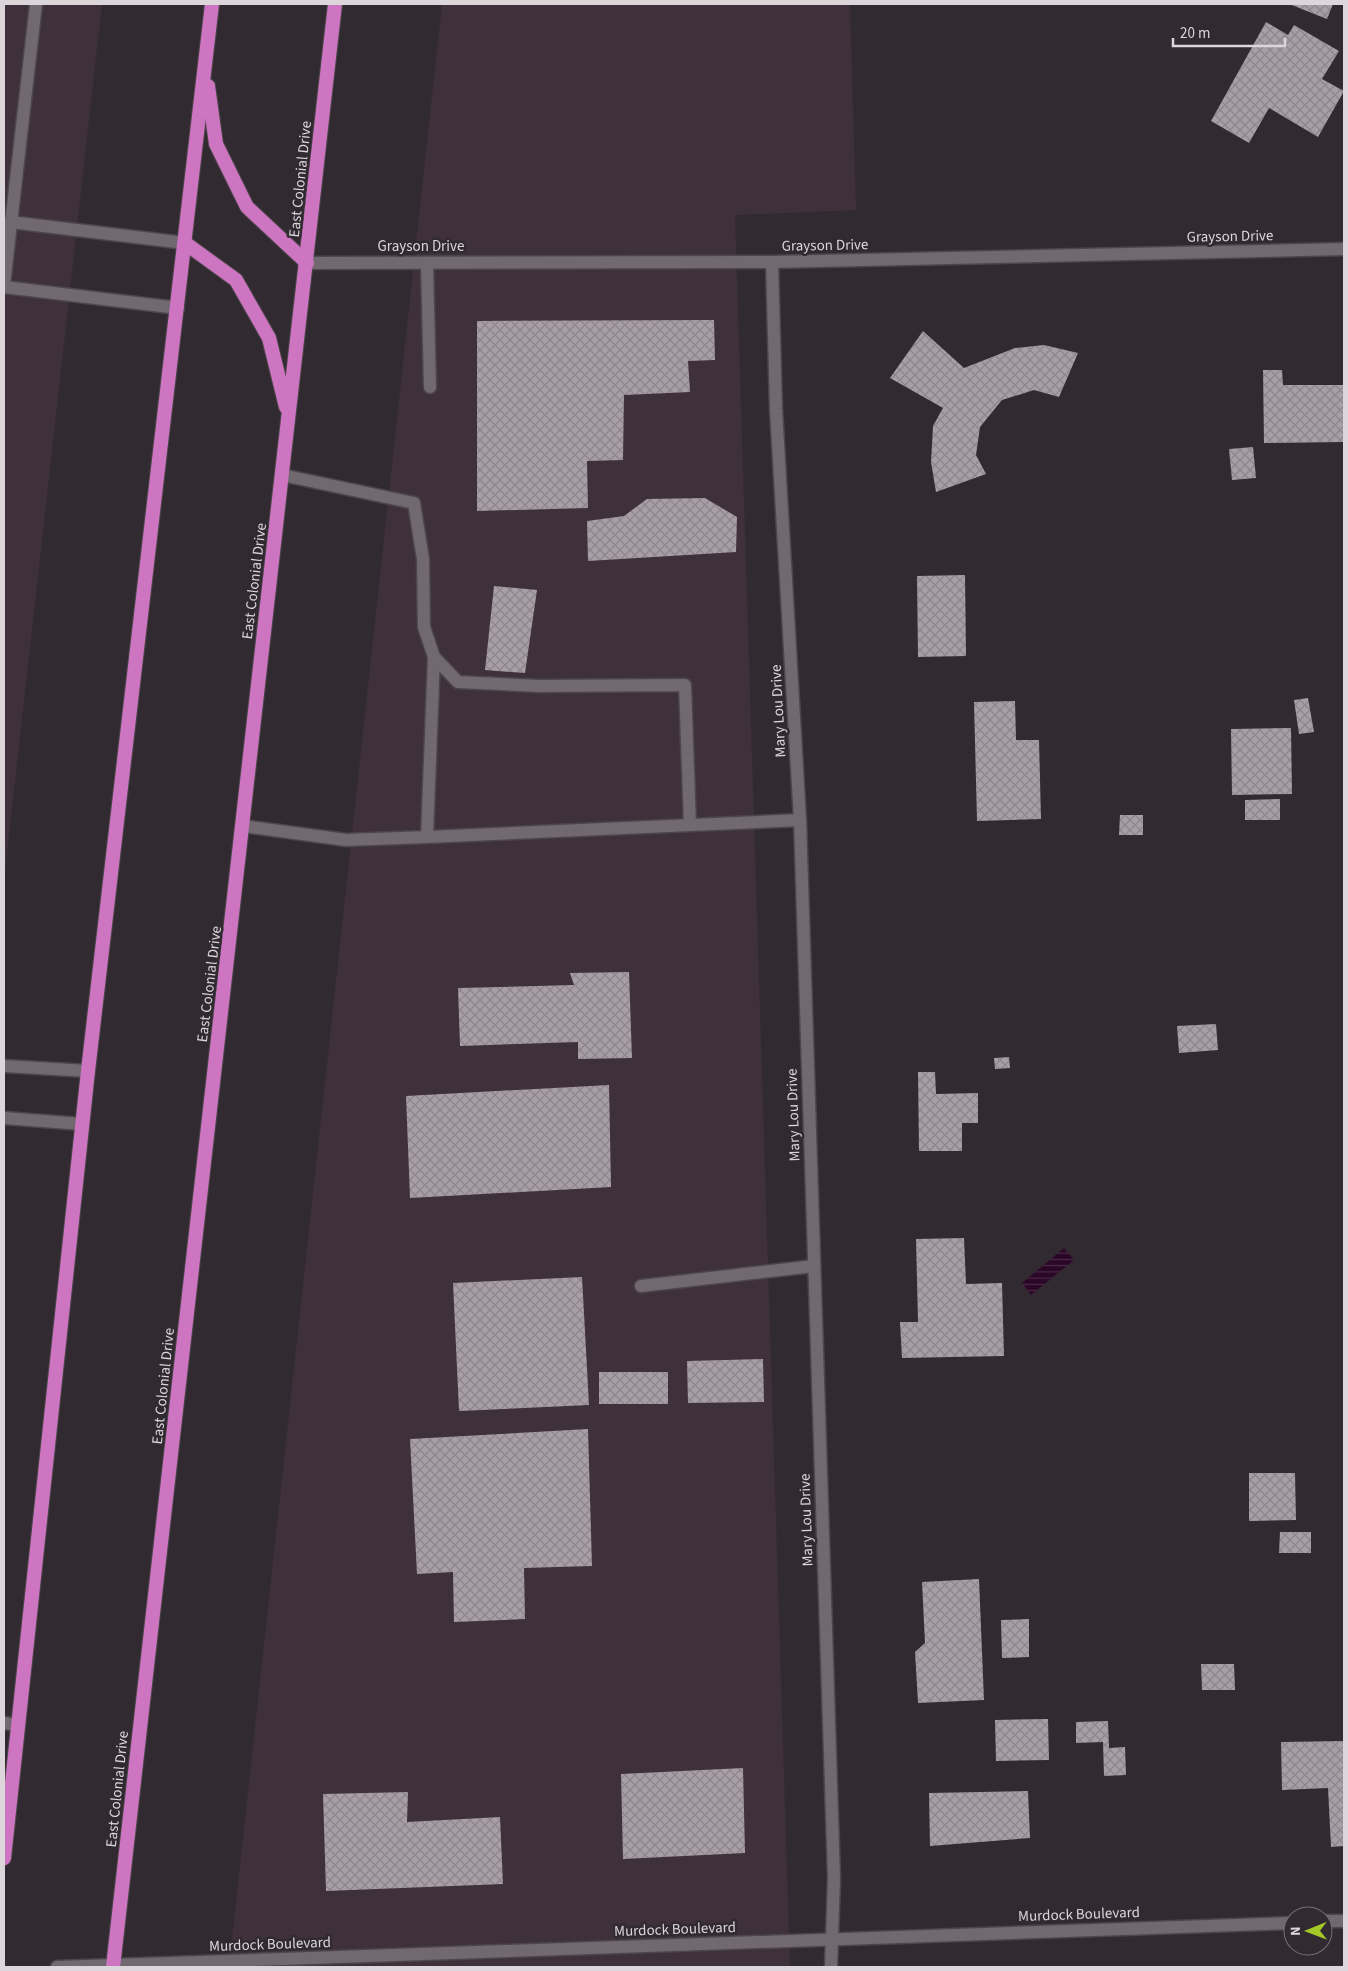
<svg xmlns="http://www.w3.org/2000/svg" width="1348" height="1971" font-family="'Source Sans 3',sans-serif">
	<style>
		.built { fill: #3e313c }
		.water { fill: url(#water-rules) }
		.building { fill: url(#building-cross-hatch) }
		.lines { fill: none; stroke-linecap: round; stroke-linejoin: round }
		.service-casing { stroke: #4c464b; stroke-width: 15 }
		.minor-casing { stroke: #4c464b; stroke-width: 15 }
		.tertiary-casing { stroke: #4c464b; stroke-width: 15 }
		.trunk-casing { stroke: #4c464b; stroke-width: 16 }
		.service { stroke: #716870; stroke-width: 12 }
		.minor { stroke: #716870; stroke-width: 12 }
		.tertiary { stroke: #716870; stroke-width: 12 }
		.trunk { stroke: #ce75c2; stroke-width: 14 }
		.labels { text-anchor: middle; stroke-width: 5; stroke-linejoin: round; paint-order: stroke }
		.street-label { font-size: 15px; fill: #dcd6db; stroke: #322a31 }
	</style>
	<defs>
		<pattern id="water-rules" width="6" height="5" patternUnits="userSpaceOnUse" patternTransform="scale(1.25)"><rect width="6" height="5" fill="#2b0727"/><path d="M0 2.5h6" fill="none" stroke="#492a46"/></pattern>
		<pattern id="building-cross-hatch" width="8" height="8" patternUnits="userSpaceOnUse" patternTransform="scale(1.25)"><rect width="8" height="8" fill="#a89ea5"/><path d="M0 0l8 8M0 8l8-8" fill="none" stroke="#8e868c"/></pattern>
	</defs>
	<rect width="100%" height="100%" fill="#322a31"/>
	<g class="built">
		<polygon points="4,4 102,4 4,880"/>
		<polygon points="442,4 850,4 856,210 735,215 790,1967 229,1967"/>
	</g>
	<polygon class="water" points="1064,1248 1074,1260 1031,1295 1022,1283"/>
	<g class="building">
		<polygon points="1289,4 1333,4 1327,19"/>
		<polygon points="1266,22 1288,35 1294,25 1339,51 1322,79 1344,91 1318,137 1269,108 1249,143 1211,121"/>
		<polygon points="714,320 715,360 688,361 690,392 624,395 623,460 587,461 588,508 477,511 477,321"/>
		<polygon points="923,331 964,368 1015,348 1044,345 1078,353 1059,397 1034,390 1002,400 980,427 976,455 986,474 936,492 931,462 933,426 943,408 890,378"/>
		<polygon points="1263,370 1282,370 1283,385 1344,385 1344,442 1264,443"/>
		<polygon points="1253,447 1256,478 1232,480 1229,449"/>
		<polygon points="705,498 737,517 736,552 588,561 587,521 624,516 647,499"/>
		<polygon points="965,575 966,656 918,657 917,576"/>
		<polygon points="494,586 537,590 525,673 485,670"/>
		<polygon points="1308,698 1314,732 1299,734 1294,700"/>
		<polygon points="1015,701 1016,740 1039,740 1041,819 977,821 974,702"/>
		<polygon points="1291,728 1292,794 1232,795 1231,729"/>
		<polygon points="1280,799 1280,820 1245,820 1245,800"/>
		<polygon points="1120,815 1143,815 1143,835 1119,835"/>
		<polygon points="629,972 632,1058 578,1059 578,1042 460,1046 458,988 574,985 570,973"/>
		<polygon points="1216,1024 1218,1050 1179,1053 1177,1026"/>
		<polygon points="1009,1057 1010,1068 995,1069 994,1058"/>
		<polygon points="918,1072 935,1072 936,1094 978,1093 978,1123 962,1123 962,1151 919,1151"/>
		<polygon points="609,1085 611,1187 410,1198 406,1096"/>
		<polygon points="964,1238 966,1284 1002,1283 1004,1356 902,1358 900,1322 918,1322 916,1239"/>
		<polygon points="582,1277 589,1405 459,1411 453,1283"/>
		<polygon points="763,1359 764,1402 688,1403 687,1361"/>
		<rect x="599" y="1372" width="69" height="32"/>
		<polygon points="588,1429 592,1566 524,1568 525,1619 454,1622 453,1572 417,1574 410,1439"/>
		<polygon points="1249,1473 1295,1473 1296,1520 1249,1521"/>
		<polygon points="1280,1532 1311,1532 1311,1553 1279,1553"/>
		<polygon points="979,1579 984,1700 918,1703 915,1652 925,1643 922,1582"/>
		<polygon points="1029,1619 1029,1657 1002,1658 1001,1620"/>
		<polygon points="1201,1664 1234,1664 1235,1690 1202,1690"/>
		<polygon points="1048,1719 1049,1760 996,1761 995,1720"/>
		<polygon points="1108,1721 1109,1748 1125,1747 1126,1775 1104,1776 1103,1742 1076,1743 1076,1722"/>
		<polygon points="1344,1741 1344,1846 1331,1847 1328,1788 1282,1790 1281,1742"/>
		<polygon points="743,1768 745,1853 623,1859 621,1774"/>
		<polygon points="1028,1791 1030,1838 930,1846 929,1793"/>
		<polygon points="408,1792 407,1822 500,1817 503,1884 326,1891 323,1794"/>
	</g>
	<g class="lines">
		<g class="service-casing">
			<g id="service">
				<polyline points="10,222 185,243"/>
				<polyline points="427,263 430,387"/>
				<polyline points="4,285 36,4"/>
				<polyline points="4,287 178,308"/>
				<polyline points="282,475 414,503 423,559 424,627 434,657 458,682 539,686 685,685 690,825"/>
				<polyline points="243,826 346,840 427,837 434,657"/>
				<polyline points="427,837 800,820"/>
				<polyline points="4,1066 88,1071"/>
				<polyline points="4,1118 82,1124"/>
				<polyline points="641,1286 814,1266"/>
				<polyline points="4,1723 18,1725"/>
			</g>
		</g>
		<g class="minor-casing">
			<g id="minor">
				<polyline points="772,262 776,409 800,820 834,1878 831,1967"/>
				<polyline points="307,263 772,262 1344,249"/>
			</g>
		</g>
		<g class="tertiary-casing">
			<g id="tertiary">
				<polyline points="1323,1921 1344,1921"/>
				<polyline points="57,1967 1293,1923"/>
			</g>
		</g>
		<g class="trunk-casing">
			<g id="trunk">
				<polyline points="208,86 216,144 247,207 307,263"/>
				<polyline points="185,243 236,280 269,338 286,407"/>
				<polyline points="4,1858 88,1071 212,4"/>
				<polyline points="113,1967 335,4"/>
			</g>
		</g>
		<use href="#service" class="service"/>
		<use href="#minor" class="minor"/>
		<use href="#tertiary" class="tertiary"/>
		<use href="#trunk" class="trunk"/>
	</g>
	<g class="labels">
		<g class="street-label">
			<text transform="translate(300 179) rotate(-84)" y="5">East Colonial Drive</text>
			<text transform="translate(1230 236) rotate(-1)" y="5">Grayson Drive</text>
			<text transform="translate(825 245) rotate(-1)" y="5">Grayson Drive</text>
			<text x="421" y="251">Grayson Drive</text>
			<text transform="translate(254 581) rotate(-83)" y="5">East Colonial Drive</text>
			<text transform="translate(778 711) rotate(-93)" y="5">Mary Lou Drive</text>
			<text transform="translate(209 984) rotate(-83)" y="5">East Colonial Drive</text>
			<text transform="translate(793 1115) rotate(-92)" y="5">Mary Lou Drive</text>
			<text transform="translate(163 1386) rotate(-84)" y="5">East Colonial Drive</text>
			<text transform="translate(806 1520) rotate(-92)" y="5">Mary Lou Drive</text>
			<text transform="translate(117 1789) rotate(-84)" y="5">East Colonial Drive</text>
			<text transform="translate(1079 1914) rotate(-2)" y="5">Murdock Boulevard</text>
			<text transform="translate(675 1929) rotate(-2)" y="5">Murdock Boulevard</text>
			<text transform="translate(270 1944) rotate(-2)" y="5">Murdock Boulevard</text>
		</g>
	</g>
	<rect width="1348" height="1971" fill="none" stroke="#dcd6db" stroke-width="10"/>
	<g transform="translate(1308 1931) rotate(269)"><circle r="24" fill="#322a31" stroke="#766f75"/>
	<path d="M0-4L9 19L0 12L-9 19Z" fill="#a4c825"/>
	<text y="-8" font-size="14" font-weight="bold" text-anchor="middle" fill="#dcd6db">N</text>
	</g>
	<path d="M1173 38v8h112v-8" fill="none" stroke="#dcd6db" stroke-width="2.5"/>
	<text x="1180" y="38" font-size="15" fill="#dcd6db" stroke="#322a31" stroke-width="4" paint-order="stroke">20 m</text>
</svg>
